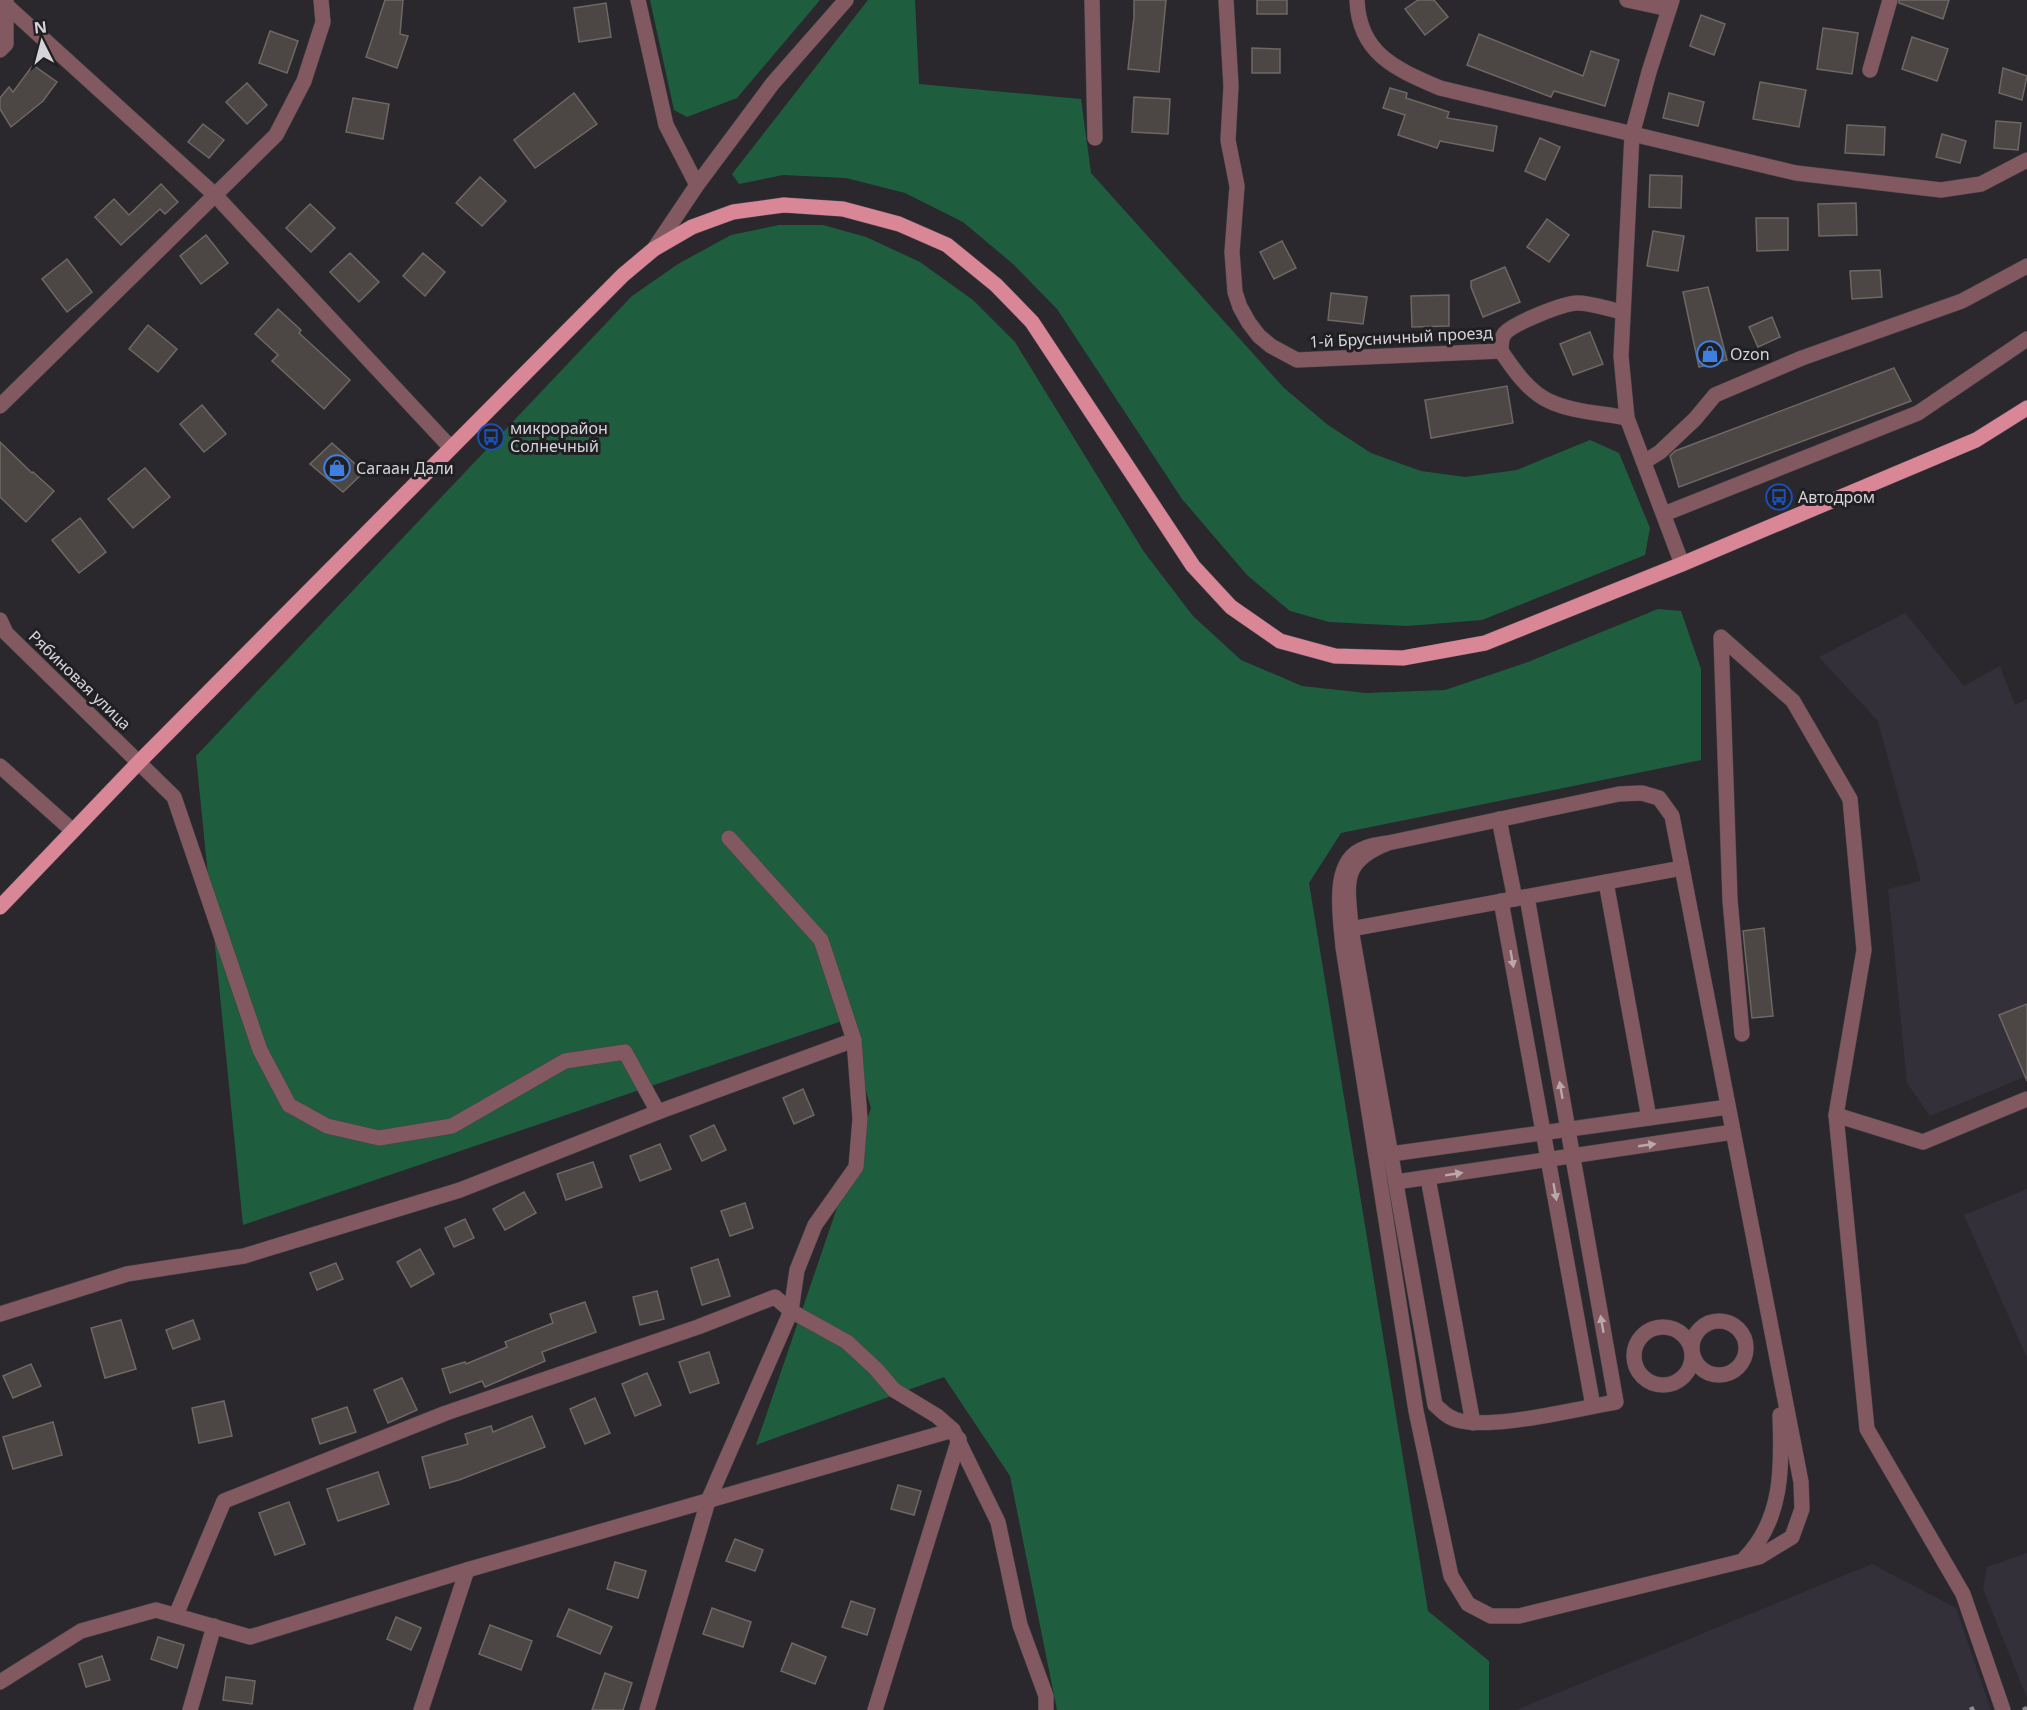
<svg xmlns="http://www.w3.org/2000/svg" width="2027" height="1710" font-family="'Noto Sans',sans-serif">
	<style>
		.built { fill: #33303a }
		.green { fill: #1e5e3f }
		.building { fill: #4c4644; stroke: #6e6865; stroke-width: 1.5 }
		.lines { fill: none; stroke-linecap: round; stroke-linejoin: round }
		.minor-casing { stroke: #454448; stroke-width: 16 }
		.major-casing { stroke: #454448; stroke-width: 16 }
		.minor { stroke: #825960; stroke-width: 15 }
		.major { stroke: #d98696; stroke-width: 15 }
		.rail { stroke: #8d8c90; stroke-width: 4.5; stroke-dasharray: 9 4.5; stroke-linecap: butt }
		.oneway { fill: #b8a9ad }
		.labels { text-anchor: middle; stroke-width: 6; stroke-linejoin: round; paint-order: stroke }
		.street-label { font-size: 16px; fill: #d5d4d7; stroke: #201f23 }
		.poi-label { font-size: 16px; fill: #d5d4d7; stroke: #201f23; text-anchor: start }
	</style>
	<rect width="100%" height="100%" fill="#2a282d"/>
	<g class="built">
		<polygon points="1905,613 1964,686 2000,666 2015,705 2027,699 2027,1076 1930,1116 1907,1083 1888,889 1921,881 1878,721 1819,657"/>
		<polygon points="2027,1189 2027,1358 1964,1215"/>
		<polygon points="2027,1553 2027,1698 1983,1589 1987,1567"/>
		<polygon points="1872,1564 1956,1608 1991,1710 1516,1710"/>
	</g>
	<g class="green">
		<polygon points="650,0 820,0 737,98 687,117 674,110"/>
		<polygon points="868,0 915,0 919,84 1081,99 1091,173 1284,388 1328,425 1371,453 1421,471 1465,477 1517,470 1590,440 1619,453 1650,528 1645,555 1482,620 1407,626 1329,622 1290,611 1247,575 1182,499 1057,309 1013,264 963,222 905,193 846,178 783,175 739,184 732,174"/>
		<polygon points="779,225 823,225 866,237 920,262 973,300 1015,342 1144,552 1193,616 1241,660 1302,686 1366,693 1445,690 1528,662 1658,609 1681,611 1701,669 1701,760 1341,833 1309,883 1428,1611 1489,1661 1489,1710 1057,1710 1010,1476 944,1377 756,1445 871,1108 845,1020 243,1225 196,756 632,296 678,264 731,235"/>
	</g>
	<g class="building">
		<polygon points="385,0 403,0 400,34 408,36 397,68 366,57"/>
		<polygon points="1134,0 1166,0 1159,72 1128,69 1134,17"/>
		<rect x="1257" y="0" width="30" height="14"/>
		<polygon points="1418,0 1434,0 1448,17 1425,35 1405,9"/>
		<polygon points="1899,0 1949,0 1943,19 1899,3"/>
		<polygon points="606,3 611,37 579,42 574,8"/>
		<polygon points="1701,15 1725,24 1714,55 1690,46"/>
		<polygon points="1823,28 1858,33 1852,74 1817,69"/>
		<polygon points="270,31 298,41 287,73 259,63"/>
		<polygon points="1479,34 1583,76 1591,51 1619,60 1605,106 1554,91 1551,97 1467,65"/>
		<polygon points="1912,37 1948,49 1937,81 1902,69"/>
		<polygon points="1252,48 1280,49 1280,73 1252,73"/>
		<polygon points="33,65 57,82 43,101 11,127 0,109 0,98 9,87 13,92"/>
		<polygon points="2003,68 2027,76 2022,100 1999,93"/>
		<polygon points="1760,82 1806,90 1799,127 1753,119"/>
		<polygon points="247,83 267,105 247,124 226,102"/>
		<polygon points="1390,88 1407,93 1406,98 1449,112 1447,118 1497,126 1493,151 1440,141 1437,148 1398,135 1405,115 1383,108"/>
		<polygon points="574,93 597,124 535,168 514,140"/>
		<polygon points="1669,93 1704,102 1698,126 1663,118"/>
		<polygon points="1134,97 1170,99 1168,134 1132,132"/>
		<polygon points="353,98 389,104 383,139 346,132"/>
		<polygon points="1996,121 2021,123 2018,150 1994,148"/>
		<polygon points="203,124 224,140 209,158 188,142"/>
		<polygon points="1847,125 1885,127 1884,155 1845,153"/>
		<polygon points="1942,134 1966,141 1960,163 1936,157"/>
		<polygon points="1540,138 1560,147 1545,180 1525,171"/>
		<polygon points="1650,175 1682,176 1681,208 1649,207"/>
		<polygon points="480,177 506,201 482,226 456,203"/>
		<polygon points="161,184 178,202 165,214 160,209 121,245 95,217 114,199 129,215"/>
		<polygon points="1856,203 1857,235 1819,236 1818,204"/>
		<polygon points="310,204 335,228 311,252 286,228"/>
		<polygon points="1756,218 1788,218 1788,250 1757,251"/>
		<polygon points="1547,219 1569,235 1549,262 1527,247"/>
		<polygon points="1653,231 1684,236 1678,271 1647,266"/>
		<polygon points="206,235 228,263 201,284 180,256"/>
		<polygon points="1282,241 1296,268 1274,279 1260,252"/>
		<polygon points="350,253 379,282 359,302 330,272"/>
		<polygon points="423,253 445,272 425,296 403,276"/>
		<polygon points="67,259 92,292 67,312 42,279"/>
		<polygon points="1505,267 1520,302 1483,317 1471,287 1471,281"/>
		<polygon points="1880,270 1882,297 1852,299 1850,271"/>
		<polygon points="1708,287 1727,360 1699,367 1683,292"/>
		<polygon points="1331,293 1367,297 1363,324 1328,320"/>
		<polygon points="1449,295 1449,326 1412,327 1411,296"/>
		<polygon points="278,309 301,330 299,333 350,380 324,409 272,361 278,355 255,334"/>
		<polygon points="1772,317 1780,337 1758,347 1749,327"/>
		<polygon points="148,325 177,349 158,372 129,349"/>
		<polygon points="1590,332 1603,364 1573,375 1560,344"/>
		<polygon points="1894,368 1911,401 1679,487 1670,456 1675,451"/>
		<polygon points="1507,386 1513,423 1431,438 1425,400"/>
		<polygon points="202,405 226,434 204,452 180,424"/>
		<polygon points="0,442 32,473 33,472 54,491 26,522 0,497"/>
		<polygon points="332,443 364,472 343,492 310,464"/>
		<polygon points="145,468 170,497 133,528 108,499"/>
		<polygon points="80,518 106,552 79,573 52,540"/>
		<polygon points="1764,928 1773,1016 1752,1018 1743,931"/>
		<polygon points="2027,1004 2027,1081 1999,1015"/>
		<polygon points="803,1089 814,1115 794,1124 783,1098"/>
		<polygon points="714,1125 726,1150 702,1161 690,1136"/>
		<polygon points="660,1144 671,1169 640,1181 630,1156"/>
		<polygon points="593,1162 602,1187 566,1200 557,1174"/>
		<polygon points="524,1192 536,1213 505,1230 493,1209"/>
		<polygon points="745,1203 753,1228 730,1236 721,1211"/>
		<polygon points="465,1219 474,1238 454,1247 445,1228"/>
		<polygon points="420,1249 434,1274 411,1287 397,1262"/>
		<polygon points="718,1259 730,1296 702,1305 691,1268"/>
		<polygon points="336,1263 343,1279 317,1290 310,1273"/>
		<polygon points="657,1291 664,1319 640,1325 633,1297"/>
		<polygon points="585,1302 596,1332 542,1352 545,1361 485,1387 482,1381 450,1393 442,1369 465,1362 466,1364 507,1347 505,1342 553,1323 550,1314"/>
		<polygon points="121,1320 136,1369 105,1378 91,1328"/>
		<polygon points="193,1320 200,1339 173,1349 166,1330"/>
		<polygon points="709,1352 719,1383 690,1393 679,1362"/>
		<polygon points="31,1364 41,1386 13,1398 3,1376"/>
		<polygon points="647,1373 661,1405 635,1416 622,1384"/>
		<polygon points="402,1378 417,1410 388,1423 374,1390"/>
		<polygon points="595,1398 610,1433 585,1444 570,1409"/>
		<polygon points="224,1401 232,1436 199,1443 192,1408"/>
		<polygon points="347,1407 356,1432 320,1444 312,1419"/>
		<polygon points="532,1416 545,1447 459,1480 430,1488 422,1457 468,1444 465,1434 491,1426 493,1432"/>
		<polygon points="53,1422 62,1455 13,1469 3,1437"/>
		<polygon points="378,1472 389,1504 338,1521 327,1489"/>
		<polygon points="898,1485 921,1491 914,1515 891,1509"/>
		<polygon points="289,1502 305,1544 275,1555 259,1513"/>
		<polygon points="735,1539 763,1550 755,1571 726,1561"/>
		<polygon points="615,1562 646,1571 638,1598 607,1589"/>
		<polygon points="851,1601 875,1609 867,1635 842,1627"/>
		<polygon points="712,1608 751,1622 743,1647 703,1634"/>
		<polygon points="569,1609 612,1627 600,1654 557,1636"/>
		<polygon points="396,1617 421,1628 411,1650 387,1639"/>
		<polygon points="490,1625 532,1641 521,1670 479,1654"/>
		<polygon points="158,1637 184,1645 177,1668 151,1659"/>
		<polygon points="792,1643 826,1657 815,1684 781,1671"/>
		<polygon points="102,1656 110,1680 86,1687 79,1664"/>
		<polygon points="605,1673 632,1683 623,1710 592,1710"/>
		<polygon points="226,1677 255,1681 252,1704 223,1700"/>
	</g>
	<g class="lines">
		<g class="minor-casing">
			<g id="minor">
				<polyline points="3,0 5,4 215,195 451,448"/>
				<polyline points="638,0 666,125 697,185"/>
				<polyline points="1092,0 1095,138"/>
				<path d="M1226,0L1231,86L1228,140L1237,186L1232,252L1235,292L1240,307L1249,323L1259,336L1271,346L1297,360L1501,351C1501,345 1501,338 1505,333C1514,323 1564,303 1577,303C1592,303 1608,309 1623,312"/>
				<path d="M1357,0C1359,54 1396,69 1440,88L1796,173L1941,190L1981,184L2027,160"/>
				<polyline points="1627,0 1669,9"/>
				<polyline points="1672,0 1649,72 1632,135 1621,356 1627,418 1682,564"/>
				<polyline points="0,50 6,44 6,0"/>
				<polyline points="1870,70 1890,0"/>
				<polyline points="654,249 697,185 773,83 846,0"/>
				<path d="M1501,351C1513,369 1529,392 1549,401C1572,412 1602,413 1627,418"/>
				<polyline points="0,406 276,135 304,81 323,22 321,0"/>
				<polyline points="1644,462 1660,452 1695,419 1715,395 1802,358 1962,301 2027,266"/>
				<polyline points="1664,514 1918,413 2027,339"/>
				<polyline points="0,620 6,633 174,797 260,1050 289,1105 327,1126 379,1138 452,1126 565,1061 625,1052 658,1112"/>
				<polyline points="0,766 73,831"/>
				<polyline points="1499,819 1515,899"/>
				<polyline points="729,838 821,940 854,1040 860,1119 856,1167 815,1225 797,1270 791,1311 847,1342 876,1369 894,1390 937,1416 953,1430 998,1522 1020,1625 1046,1696 1046,1710"/>
				<path d="M1388,843C1380,844 1372,845 1365,848C1329,860 1341,919 1343,947L1416,1411L1451,1576L1468,1604L1491,1616H1519L1759,1557L1792,1537L1802,1509L1801,1482L1672,816L1659,798L1642,793L1619,794L1388,843C1339,862 1348,884 1351,929L1435,1405C1440,1409 1444,1414 1450,1417C1478,1434 1581,1408 1616,1402L1527,897"/>
				<polyline points="1606,882 1649,1118"/>
				<polyline points="1501,901 1593,1406"/>
				<polyline points="1351,929 1682,868"/>
				<polyline points="1742,1034 1730,900 1721,637 1793,701 1850,799 1864,950 1836,1115 1867,1429 1963,1594 2003,1710"/>
				<polyline points="1836,1115 1923,1142 2027,1099"/>
				<polyline points="1391,1154 1728,1107"/>
				<polyline points="1428,1178 1473,1423"/>
				<polyline points="1396,1182 1733,1132"/>
				<polyline points="0,1314 127,1274 244,1256 460,1190 658,1112 854,1040"/>
				<circle cx="1719" cy="1348" r="27"/>
				<circle cx="1663" cy="1356" r="29"/>
				<path d="M1745,1558C1783,1519 1782,1467 1780,1415"/>
				<polyline points="176,1615 224,1501 446,1413 698,1327 775,1297 791,1311 708,1501 647,1710"/>
				<polyline points="0,1682 81,1631 156,1610 250,1637 467,1570 953,1430"/>
				<polyline points="190,1710 214,1626"/>
				<polyline points="421,1710 467,1570"/>
				<polyline points="875,1710 959,1439"/>
			</g>
		</g>
		<g class="major-casing">
			<polyline id="major" points="0,907 139,762 623,275 654,249 692,227 733,212 784,205 843,209 899,224 947,245 996,285 1032,322 1193,566 1231,607 1280,641 1335,656 1403,658 1485,643 1682,564 1976,440 2027,408"/>
		</g>
		<use href="#minor" class="minor"/>
		<use href="#major" class="major"/>
		<g class="rail">
			<polyline points="1970,1710 1974,1708"/>
			<polyline points="2023,1710 2027,1708"/>
		</g>
	</g>
	<defs><path id="oneway-solid" d="M-6-.8H1V-3.2L6.5 0L1 3.2V.8H-6Z" transform="scale(1.5)"/></defs>
	<g class="oneway">
		<use href="#oneway-solid" transform="translate(1512 959) rotate(80)"/>
		<use href="#oneway-solid" transform="translate(1561 1090) rotate(-100)"/>
		<use href="#oneway-solid" transform="translate(1647 1145) rotate(-8)"/>
		<use href="#oneway-solid" transform="translate(1454 1174) rotate(-9)"/>
		<use href="#oneway-solid" transform="translate(1555 1192) rotate(80)"/>
		<use href="#oneway-solid" transform="translate(1602 1324) rotate(-100)"/>
	</g>
	<defs>
		<g id="shop-ring" transform="scale(1.35)"><circle r="9.5" fill="#201f23" stroke="#3f7fe0" stroke-width="1.5"/><path d="M-5-2.5h2.3a2.7 3.5 0 0 1 5.4 0H5L5.5 6h-11ZM-1.5-2.5h3a1.5 2.3 0 0 0-3 0Z" fill="#3f7fe0"/></g>
		<g id="bus-ring" transform="scale(1.35)"><circle r="9.5" fill="#201f23" stroke="#1a4fb4" stroke-width="1.5"/><path d="M-5-6H5V4H4V6H2V4H-2V6H-4V4H-5ZM-3.5-4V0h7V-4ZM-3.5 1.2v1.5H-2V1.2ZM2 1.2v1.5H3.5V1.2Z" fill="#1a4fb4"/></g>
	</defs>
	<g fill-rule="evenodd">
		<use href="#shop-ring" x="1710" y="354"/>
		<use href="#bus-ring" x="491" y="437"/>
		<use href="#shop-ring" x="337" y="468"/>
		<use href="#bus-ring" x="1779" y="497"/>
	</g>
	<g class="labels">
		<g class="street-label">
			<text transform="translate(1401 337) rotate(-3)" y="6">1-й Брусничный проезд</text>
			<text transform="translate(80 680) rotate(44)" y="6">Рябиновая улица</text>
		</g>
		<g class="poi-label">
			<text x="1730" y="360">Ozon</text>
			<text x="510" y="434">микрорайон<tspan x="510" dy="18">Солнечный</tspan></text>
			<text x="356" y="474">Сагаан Дали</text>
			<text x="1798" y="503">Автодром</text>
		</g>
	</g>
	<g transform="translate(42 42) rotate(354)" stroke="#201f23" stroke-width="4.5" paint-order="stroke">
	<path d="M0-4.5L10 22L0 15L-10 22Z" fill="#d5d4d7"/>
	<text y="-9" font-size="16" font-weight="bold" text-anchor="middle" fill="#d5d4d7">N</text>
	</g>
</svg>
